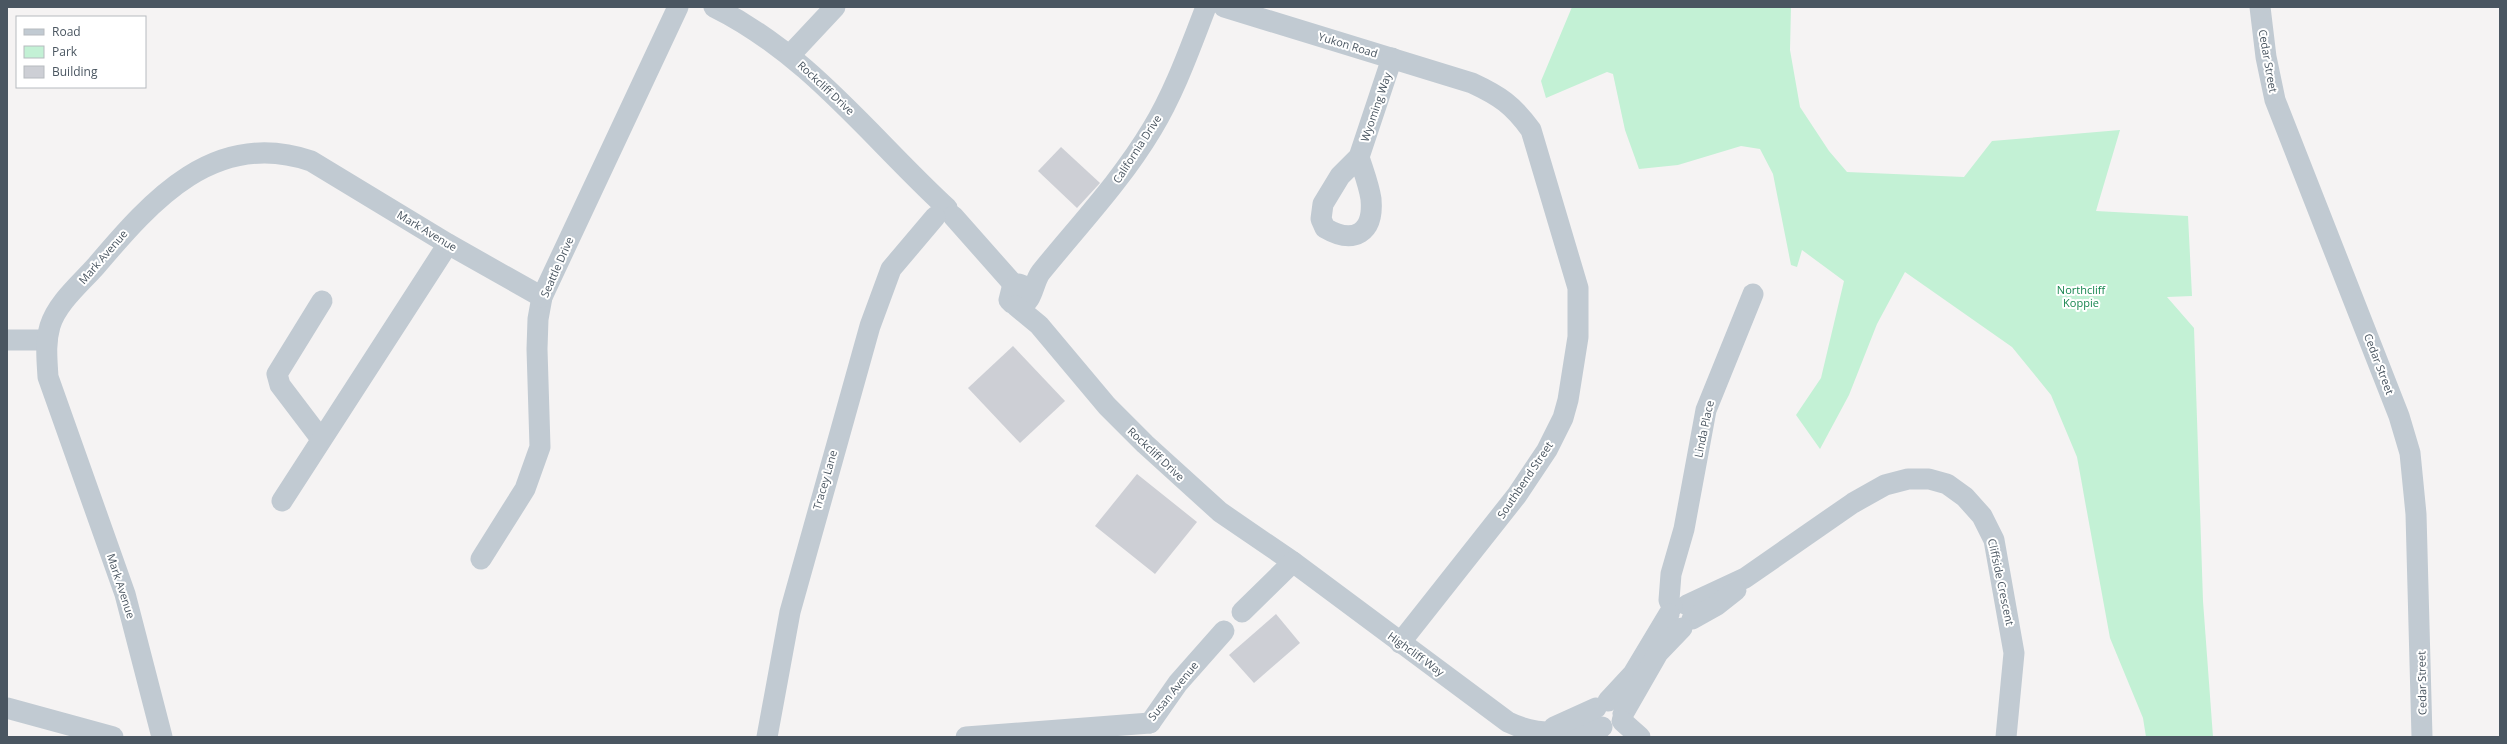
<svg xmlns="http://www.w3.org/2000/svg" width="2507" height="744" font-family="'Open Sans',sans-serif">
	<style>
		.green { fill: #c3f1d5 }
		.building { fill: #cdcfd5 }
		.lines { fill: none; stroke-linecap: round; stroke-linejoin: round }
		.minor { stroke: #c1cad2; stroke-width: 21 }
		.labels { text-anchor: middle; stroke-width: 4; stroke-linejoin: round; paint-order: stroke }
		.street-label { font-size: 11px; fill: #4a5661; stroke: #fff }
		.park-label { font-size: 11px; fill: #17864f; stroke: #fff }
	</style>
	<rect width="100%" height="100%" fill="#f5f3f3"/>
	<polygon class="green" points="1572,7 1791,7 1790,50 1800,107 1829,151 1847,172 1964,177 1992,141 2120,130 2096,211 2188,216 2192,296 2167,297 2194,328 2203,601 2213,737 2146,737 2143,718 2110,638 2077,457 2051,395 2012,347 1905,272 1877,324 1849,395 1820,449 1796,415 1821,378 1844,281 1802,250 1797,267 1791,265 1773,174 1760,149 1741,146 1678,165 1639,169 1625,130 1613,74 1607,72 1546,98 1541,81"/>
	<g class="building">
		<polygon points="1061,147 1100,183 1077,208 1038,171"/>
		<polygon points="1013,346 1065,401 1020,443 968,388"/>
		<polygon points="1137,474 1197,522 1155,574 1095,526"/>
		<polygon points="1276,614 1300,643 1254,683 1229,655"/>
	</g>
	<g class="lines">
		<g class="minor">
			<path d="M714,7C809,54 871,138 947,208"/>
			<path d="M1224,7L1472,83C1500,96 1513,105 1531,130L1578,288V337L1568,400L1563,418L1547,450L1517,495L1400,643"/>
			<polyline points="2260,7 2266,57 2275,100 2399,416 2410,453 2416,514 2422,737"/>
			<polyline points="791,54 835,7"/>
			<path d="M1359,157C1363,170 1369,185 1371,199C1374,233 1354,245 1325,228L1321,219L1323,204L1340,176L1359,157L1392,58"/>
			<polyline points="953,216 1015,286"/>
			<path d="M1030,294L1027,287L1019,284L1012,288L1009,300L1012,303L1020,306C1033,303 1033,282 1041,272C1079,225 1121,181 1152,129C1175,91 1190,48 1206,7"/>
			<path d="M1016,306L1039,325L1107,406L1145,444L1220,512L1293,562L1508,722C1538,737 1570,733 1602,727"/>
			<polyline points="7,340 47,340"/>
			<polyline points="321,439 280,385 277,374 322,301"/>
			<polyline points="282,501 448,244"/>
			<polyline points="481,559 525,489 540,447 537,349 538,319 542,297 678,7"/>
			<polyline points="1687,605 1745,578 1853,503 1885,485 1908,479 1929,479 1947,484 1965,497 1982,516 1994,540 2014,653 2006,737"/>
			<polyline points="1672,607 1669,600 1671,574 1684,529 1706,410 1753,294"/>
			<polyline points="1242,612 1293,562"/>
			<polyline points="1692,619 1717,605 1736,590"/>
			<polyline points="1608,701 1633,674 1669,614"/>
			<polyline points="7,708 113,737"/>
			<polyline points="1623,714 1658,653 1682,628"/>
			<polyline points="1622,721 1640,737"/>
			<polyline points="1150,723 1178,683 1224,631"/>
			<polyline points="1554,727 1596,708"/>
			<path d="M162,737L125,594L48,377C47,360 45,343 50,326C57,303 80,284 96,266C152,200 215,128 311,161L448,244L542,297"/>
			<polyline points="767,737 790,612 870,326 891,269 935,217"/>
			<polyline points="966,737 1150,723"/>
		</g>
	</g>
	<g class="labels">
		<g class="street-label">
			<text transform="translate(1348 45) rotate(17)" y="4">Yukon Road</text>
			<text transform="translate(2268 61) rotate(80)" y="4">Cedar Street</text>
			<text transform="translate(826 88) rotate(43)" y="4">Rockcliff Drive</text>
			<text transform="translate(1376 107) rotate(-71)" y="4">Wyoming Way</text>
			<text transform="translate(1137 149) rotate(-57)" y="4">California Drive</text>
			<text transform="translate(427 231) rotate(31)" y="4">Mark Avenue</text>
			<text transform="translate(103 257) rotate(-49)" y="4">Mark Avenue</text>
			<text transform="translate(557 267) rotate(-66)" y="4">Seattle Drive</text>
			<text transform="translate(2379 364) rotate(69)" y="4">Cedar Street</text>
			<text transform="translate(1704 429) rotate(-78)" y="4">Linda Place</text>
			<text transform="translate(1156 454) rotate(43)" y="4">Rockcliff Drive</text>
			<text transform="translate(825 480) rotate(-74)" y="4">Tracey Lane</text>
			<text transform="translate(1525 480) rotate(-56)" y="4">Southbend Street</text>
			<text transform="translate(2001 582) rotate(78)" y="4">Cliffside Crescent</text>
			<text transform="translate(121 586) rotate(72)" y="4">Mark Avenue</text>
			<text transform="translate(1416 654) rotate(36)" y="4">Highcliff Way</text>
			<text transform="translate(2422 683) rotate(-91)" y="4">Cedar Street</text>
			<text transform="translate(1173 691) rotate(-51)" y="4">Susan Avenue</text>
		</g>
		<g class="park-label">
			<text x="2081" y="294">Northcliff<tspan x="2081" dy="13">Koppie</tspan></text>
		</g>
	</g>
	<rect width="2507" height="744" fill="none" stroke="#4a5661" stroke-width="16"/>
	<rect x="16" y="16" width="130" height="72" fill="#ffffff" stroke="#b7bbc0"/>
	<rect x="24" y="29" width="20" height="6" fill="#c1cad2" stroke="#b7bbc0"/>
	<text x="52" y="36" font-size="12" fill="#4a5661">Road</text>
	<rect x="24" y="46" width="20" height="12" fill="#c3f1d5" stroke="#b7bbc0"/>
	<text x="52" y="56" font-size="12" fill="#4a5661">Park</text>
	<rect x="24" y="66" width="20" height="12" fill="#cdcfd5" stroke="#b7bbc0"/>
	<text x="52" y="76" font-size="12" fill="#4a5661">Building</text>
</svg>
